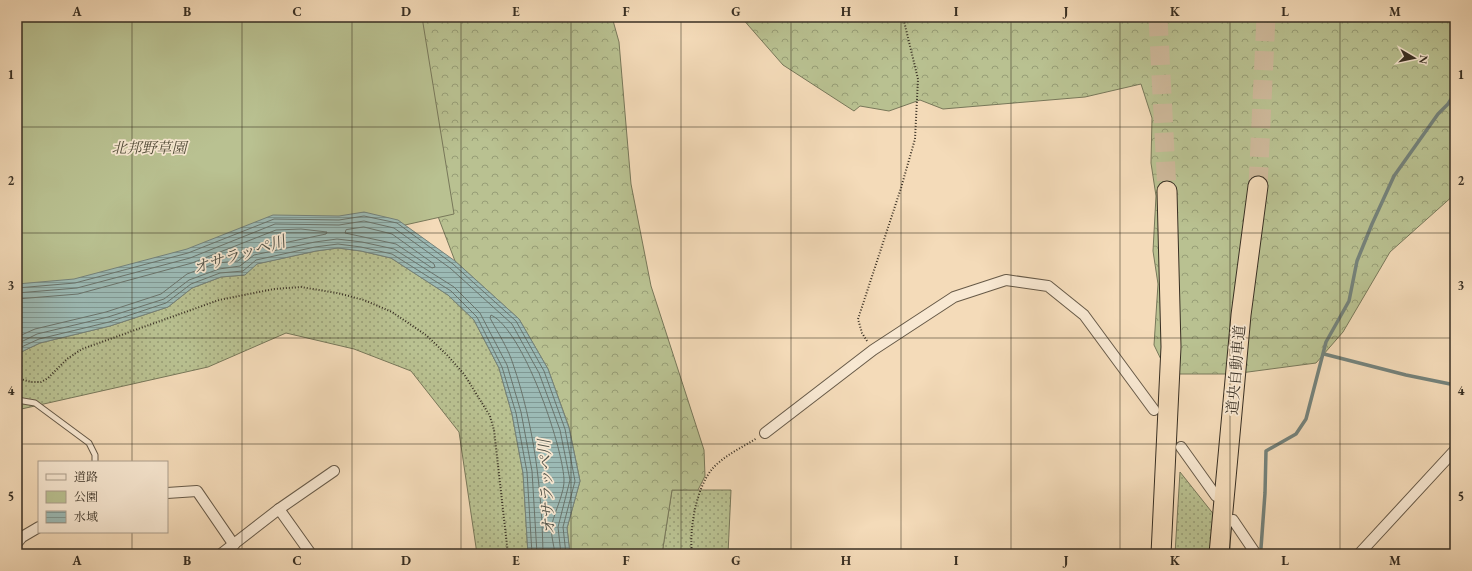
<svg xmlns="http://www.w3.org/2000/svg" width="1472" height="571" font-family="'EB Garamond','Noto Serif JP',serif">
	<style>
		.grass { fill: url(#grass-dots); stroke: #78785a }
		.forest { fill: url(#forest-crowns); stroke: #78785a }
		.green { fill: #b9c191; stroke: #78785a }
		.water { fill: url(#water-rules); stroke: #74827b }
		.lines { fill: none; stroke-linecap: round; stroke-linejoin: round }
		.shore { stroke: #6a746c; stroke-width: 1 }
		.stream { stroke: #74827b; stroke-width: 3.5 }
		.highway-tunnel { stroke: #ceb99b; stroke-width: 19; stroke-dasharray: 19 10; stroke-linecap: butt }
		.lane-casing { stroke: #675a48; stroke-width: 7 }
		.street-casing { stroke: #675a48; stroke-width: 12 }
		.highway-casing { stroke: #382f23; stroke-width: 21 }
		.path { stroke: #382f23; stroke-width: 2; stroke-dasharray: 1 2; stroke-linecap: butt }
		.lane { stroke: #f8e8d2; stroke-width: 5 }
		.street { stroke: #f8e8d2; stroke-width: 10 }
		.highway { stroke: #f4dbb9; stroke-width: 19 }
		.grid { fill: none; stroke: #382f23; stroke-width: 1; stroke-opacity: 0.55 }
		.labels { text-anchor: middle; stroke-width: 3.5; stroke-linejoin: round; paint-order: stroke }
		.park-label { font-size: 15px; font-style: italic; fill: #524c39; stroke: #f8e8d2 }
		.street-label { font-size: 15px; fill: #382f23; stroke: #f8e8d2 }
		.water-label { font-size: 16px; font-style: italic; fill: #515248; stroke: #f8e8d2 }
		.neatline { fill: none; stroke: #382f23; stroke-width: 1.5 }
		.grid-label { font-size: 13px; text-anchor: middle; font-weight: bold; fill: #382f23 }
	</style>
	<defs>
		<pattern id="grass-dots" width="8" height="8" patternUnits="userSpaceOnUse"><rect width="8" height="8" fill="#b9c191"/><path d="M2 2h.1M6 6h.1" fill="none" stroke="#979d76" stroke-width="1.8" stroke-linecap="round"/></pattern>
		<pattern id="forest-crowns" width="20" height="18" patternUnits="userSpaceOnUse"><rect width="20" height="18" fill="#b9c191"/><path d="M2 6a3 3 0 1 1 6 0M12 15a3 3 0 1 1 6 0" fill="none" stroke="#979d76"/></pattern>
		<pattern id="water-rules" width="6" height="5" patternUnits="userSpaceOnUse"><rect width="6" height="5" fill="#9cbab5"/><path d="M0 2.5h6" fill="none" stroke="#809893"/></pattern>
	</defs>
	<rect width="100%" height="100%" fill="#f4dbb9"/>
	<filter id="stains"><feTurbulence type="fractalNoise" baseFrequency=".005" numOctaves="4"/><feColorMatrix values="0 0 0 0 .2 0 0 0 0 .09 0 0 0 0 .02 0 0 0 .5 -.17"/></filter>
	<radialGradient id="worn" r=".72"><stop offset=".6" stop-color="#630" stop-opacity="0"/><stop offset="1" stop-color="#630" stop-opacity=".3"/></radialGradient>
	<g class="grass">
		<polygon points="338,248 361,251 391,258 448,295 474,320 499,368 512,414 523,473 528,554 477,554 459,432 411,371 354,349 286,333 208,367 17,410 17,354 40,343 110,326 168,307 192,288 221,277 244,275 256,264 316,251"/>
		<polygon points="1180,472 1215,516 1211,554 1175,554"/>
		<polygon points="672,490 731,490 728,554 662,554"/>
	</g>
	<g class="forest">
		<polygon points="379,17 612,17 619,42 631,184 651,286 704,450 705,476 698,490 672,490 662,554 570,554 567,528 580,481 569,427 548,369 519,319 455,261 397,109"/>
		<polygon points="741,17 1455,17 1455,194 1390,252 1343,332 1316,363 1233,374 1168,374 1154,345 1158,284 1153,251 1156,196 1151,163 1152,118 1141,84 1085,97 943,109 920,100 889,111 860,106 854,111 783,65"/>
	</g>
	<polygon class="green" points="17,17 422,17 454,214 17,312"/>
	<polygon class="water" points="364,212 398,220 455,261 519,319 548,369 569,428 580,481 567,528 570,554 528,554 523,473 512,414 499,368 474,320 448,295 391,258 361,251 338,248 316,251 257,264 245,275 221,277 192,288 168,307 110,326 40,343 17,354 17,284 74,279 187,249 273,215 339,216"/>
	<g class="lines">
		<g class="shore">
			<polygon points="364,227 392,234 434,264 435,267 432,268 396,244 345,233 346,230"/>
			<polyline points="17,288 75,283 188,253 274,219 339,220 364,216 397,223 453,264 516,321 544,371 565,429 575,481 563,527 566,554"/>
			<polyline points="17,293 77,288 190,258 275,224 339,225 364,221 394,228 450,268 512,324 539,373 560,430 570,480 558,527 561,554"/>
			<polyline points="17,299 78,294 192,263 276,230 301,229 327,232 326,234 251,250 238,261 217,263 187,274 161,294 106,312 35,329 17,337"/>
			<polyline points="17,344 37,334 108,317 164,299 189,280 219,269 240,266 254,255 315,242 337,239 362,242 394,249 454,287 480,313 507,365 521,412 532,471 537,554"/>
			<polyline points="17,349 39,339 109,322 166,303 191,284 220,273 243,271 256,260 315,247 338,244 361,247 392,254 451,291 477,317 502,367 516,413 527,472 532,554"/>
			<path d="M543,554C542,490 534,425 513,364C508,348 498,333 490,318L491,315C523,330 562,444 564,479C565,491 555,511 552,524C550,533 554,545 555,554"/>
		</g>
		<g class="stream">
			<polyline points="1324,354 1406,375 1455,385"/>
			<polyline points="1261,548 1265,493 1266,451 1296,434 1306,419 1326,342 1349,301 1357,261 1372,224 1394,176 1438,114 1448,104 1455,93"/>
		</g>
		<g class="highway-tunnel">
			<polyline points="1158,17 1167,191"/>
			<polyline points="1258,186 1266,17"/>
		</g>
		<g class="lane-casing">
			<polyline id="lane" points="17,400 35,403 89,443 95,455 95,462"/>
		</g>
		<g class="street-casing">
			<g id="street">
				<polyline points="765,433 873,350 954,297 1006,280 1048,286 1084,315 1154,410"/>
				<polyline points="1181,447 1216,496"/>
				<polyline points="167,493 197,491 234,545"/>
				<polyline points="279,509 311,554"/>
				<polyline points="1233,520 1256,554"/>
				<polyline points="17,543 22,537 39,527"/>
				<polyline points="221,554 279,509 334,471"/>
				<polyline points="1359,554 1455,450"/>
			</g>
		</g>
		<g class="highway-casing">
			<g id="highway">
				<polyline points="1161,554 1171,347 1167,191"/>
				<polyline points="1219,554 1241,315 1258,186"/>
			</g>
		</g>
		<g class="path">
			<polyline points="867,341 862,333 858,319 901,188 915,139 918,79 903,17"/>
			<polyline points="17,378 31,382 41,382 48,378 67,359 82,349 219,300 274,289 301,287 337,293 364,300 392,312 426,335 447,355 464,374 490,416 494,430 508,554"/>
			<path d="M692,554C689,530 696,487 713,468C725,455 743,447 757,438"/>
		</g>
		<use href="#lane" class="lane"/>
		<use href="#street" class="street"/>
		<use href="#highway" class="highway"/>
	</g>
	<path class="grid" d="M132,17V462M242,17V554M352,17V554M461,17V554M571,17V554M681,17V554M791,17V554M901,17V554M1011,17V554M1120,17V554M1230,17V554M1340,17V554M17,127H1455M17,233H1455M17,338H1455M17,444H1455M132,532V554"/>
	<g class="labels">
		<g class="park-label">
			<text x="149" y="153">北邦野草園</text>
		</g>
		<g class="street-label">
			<text transform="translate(1236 370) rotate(-85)" y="5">道央自動車道</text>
		</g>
		<g class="water-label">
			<text transform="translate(239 254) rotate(-17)" y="6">オサラッペ川</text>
			<text transform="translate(546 487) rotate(-93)" y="6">オサラッペ川</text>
		</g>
	</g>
	<rect width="1472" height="571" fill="none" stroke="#f4dbb9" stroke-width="44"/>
	<rect x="38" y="461" width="130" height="72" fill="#f8e8d2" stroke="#ab9e8c"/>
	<rect x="46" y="474" width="20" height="6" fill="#f8e8d2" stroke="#ab9e8c"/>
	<text x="74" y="481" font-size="12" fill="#382f23">道路</text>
	<rect x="46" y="491" width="20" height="12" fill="#b9c191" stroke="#ab9e8c"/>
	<text x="74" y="501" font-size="12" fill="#382f23">公園</text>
	<rect x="46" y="511" width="20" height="12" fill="url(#water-rules)" stroke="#ab9e8c"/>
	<text x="74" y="521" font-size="12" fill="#382f23">水域</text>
	<g transform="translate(1414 58) rotate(99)" stroke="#f8e8d2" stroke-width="3" paint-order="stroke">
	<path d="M0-3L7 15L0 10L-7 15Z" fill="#382f23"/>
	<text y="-6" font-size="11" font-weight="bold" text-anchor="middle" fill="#382f23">N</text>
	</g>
	<rect x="22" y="22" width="1428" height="527" class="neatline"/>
	<g class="grid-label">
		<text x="77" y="16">A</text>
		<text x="187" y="16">B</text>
		<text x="297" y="16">C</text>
		<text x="406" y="16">D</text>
		<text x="516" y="16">E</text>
		<text x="626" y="16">F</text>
		<text x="736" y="16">G</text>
		<text x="846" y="16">H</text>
		<text x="956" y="16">I</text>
		<text x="1066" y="16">J</text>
		<text x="1175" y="16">K</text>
		<text x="1285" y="16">L</text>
		<text x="1395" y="16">M</text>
		<text x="11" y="79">1</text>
		<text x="1461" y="79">1</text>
		<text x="11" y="185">2</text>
		<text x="1461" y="185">2</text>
		<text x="11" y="290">3</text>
		<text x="1461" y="290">3</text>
		<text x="11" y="395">4</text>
		<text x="1461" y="395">4</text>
		<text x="11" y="501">5</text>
		<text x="1461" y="501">5</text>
		<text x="77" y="565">A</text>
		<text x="187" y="565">B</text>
		<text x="297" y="565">C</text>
		<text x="406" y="565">D</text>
		<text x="516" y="565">E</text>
		<text x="626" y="565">F</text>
		<text x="736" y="565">G</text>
		<text x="846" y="565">H</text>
		<text x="956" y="565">I</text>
		<text x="1066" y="565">J</text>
		<text x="1175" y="565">K</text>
		<text x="1285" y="565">L</text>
		<text x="1395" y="565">M</text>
	</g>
	<rect width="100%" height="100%" filter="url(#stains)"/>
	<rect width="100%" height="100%" fill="url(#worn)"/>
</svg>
